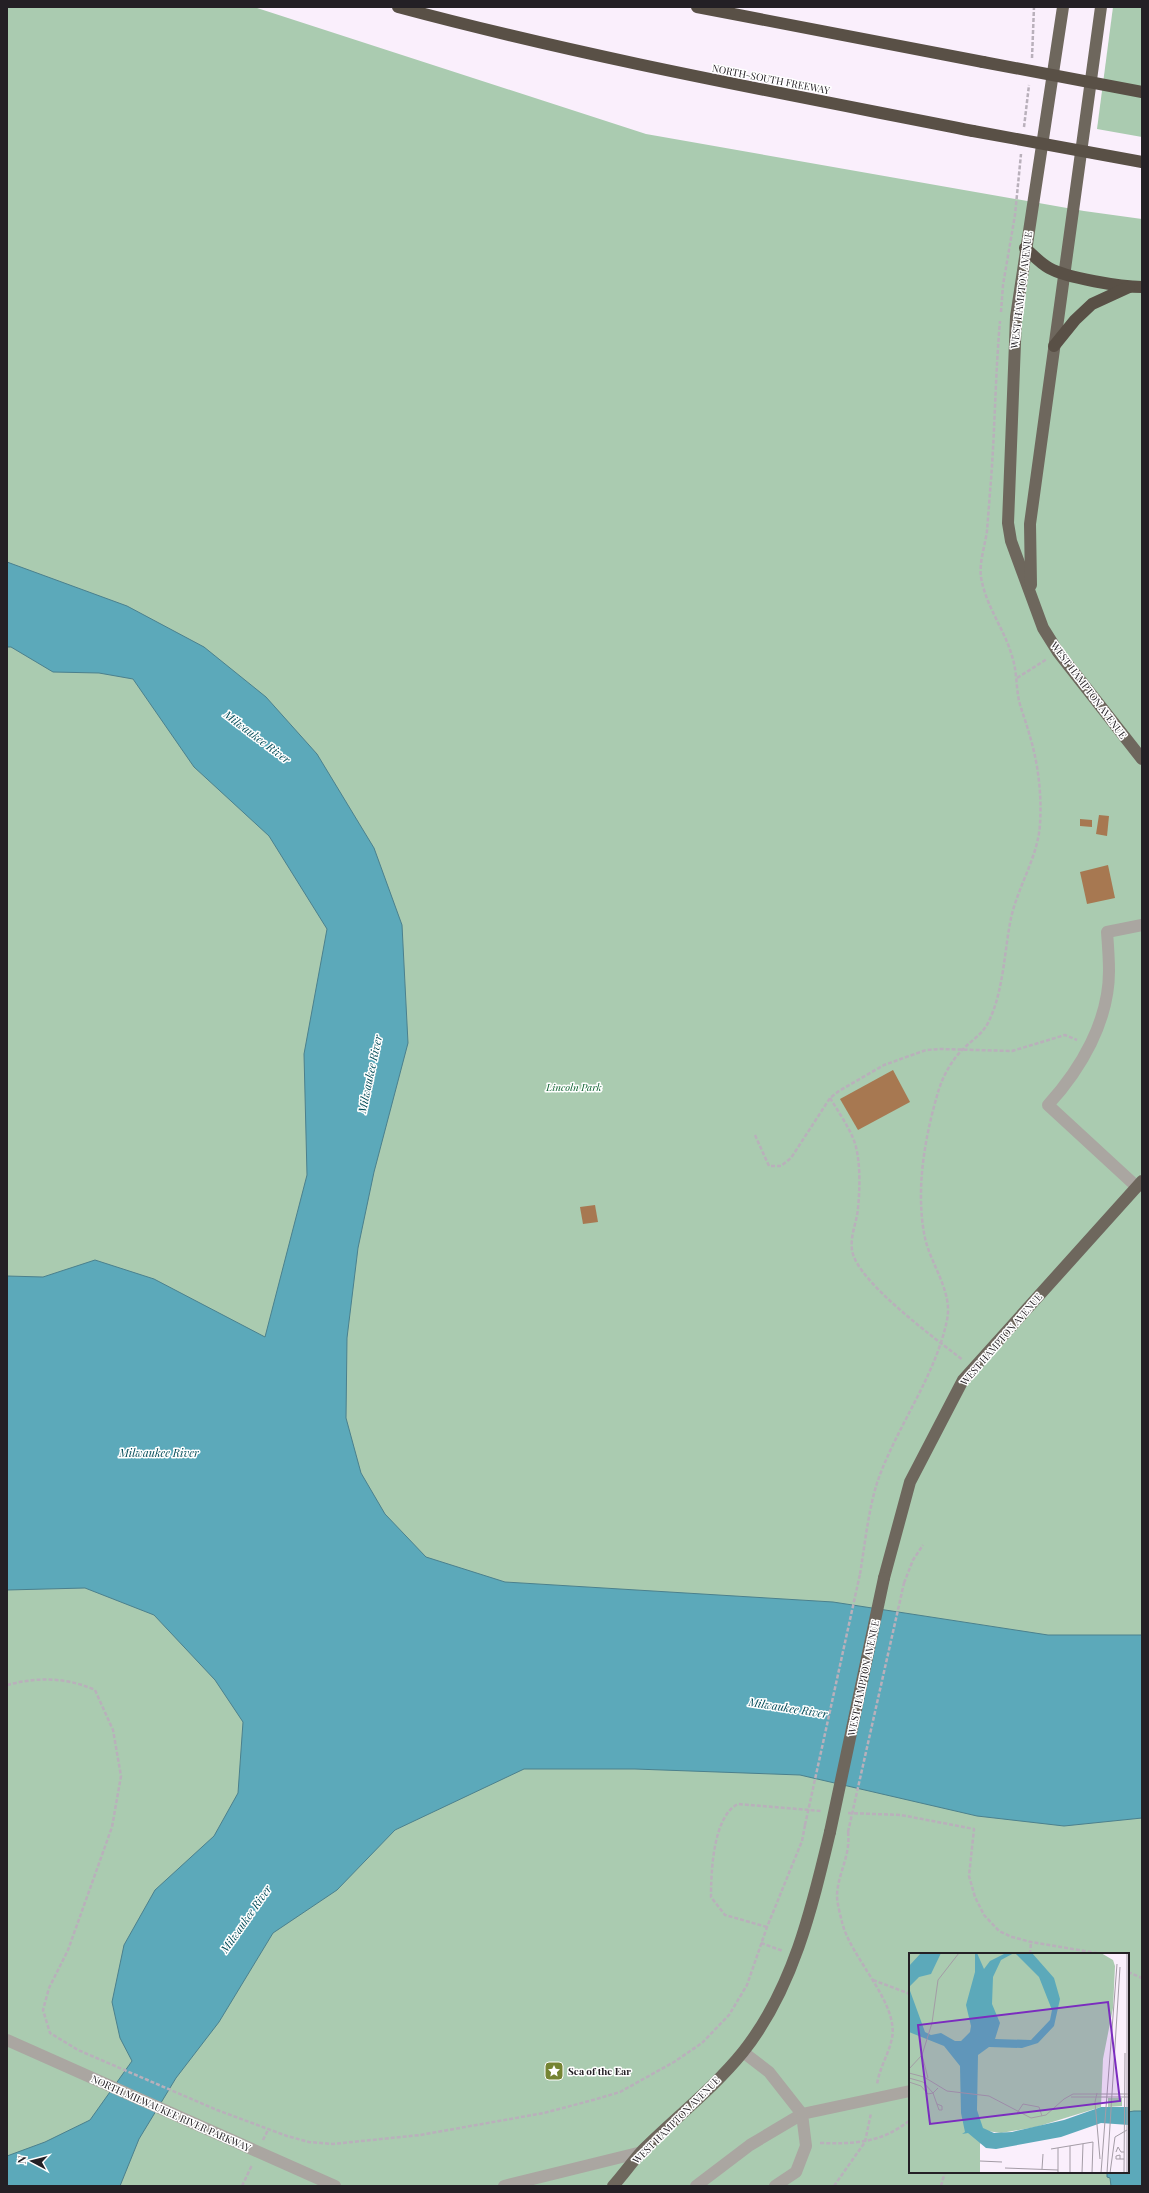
<svg xmlns="http://www.w3.org/2000/svg" width="1149" height="2193" font-family="'Playfair Display',serif">
	<style>
		.green { fill: #aacbb0; fill-rule: evenodd }
		.water { fill: #5ca9ba; stroke: #4b808d }
		.building { fill: #a77851 }
		.lines { fill: none; stroke-linecap: round; stroke-linejoin: round }
		.path { stroke: #b9b0bb; stroke-width: 2.5; stroke-dasharray: 4 2; stroke-linecap: butt }
		.minor { stroke: #aaa6a1; stroke-width: 12 }
		.major { stroke: #6e675d; stroke-width: 12 }
		.highway { stroke: #595046; stroke-width: 12 }
		.path-bridge { stroke: #b9b0bb; stroke-width: 2.5; stroke-dasharray: 4 2; stroke-linecap: butt }
		.major-bridge { stroke: #6e675d; stroke-width: 12 }
		.highway-bridge { stroke: #595046; stroke-width: 12 }
		.labels { text-anchor: middle; stroke-width: 3; stroke-linejoin: round; paint-order: stroke }
		.street-label { font-size: 10px; fill: #242025; stroke: #fff }
		.park-label { font-size: 10px; font-style: italic; fill: #0d612f; stroke: #fff }
		.poi-label { font-size: 10px; font-weight: bold; fill: #242025; stroke: #fff; text-anchor: start }
		.water-label { font-size: 11px; font-style: italic; fill: #014a57; stroke: #fff }
		.inset-road { fill: none; stroke: #a49ca6; stroke-width: 1 }
		.view { fill: #7b2cbf; fill-opacity: 0.15; stroke: #7b2cbf; stroke-width: 2 }
		.inset-edge { fill: none; stroke: #242025; stroke-width: 2 }
	</style>
	<rect width="100%" height="100%" fill="#faeffc"/>
	<g class="green">
		<path d="M7,7H254L646,134L1084,211L1142,219V2186H7ZM910,1954H1128V2172H910Z"/>
		<polygon points="1113,7 1142,7 1142,137 1097,129"/>
	</g>
	<g class="water">
		<polygon points="7,562 127,606 204,647 266,697 317,754 374,848 402,925 408,1043 374,1172 358,1248 347,1338 346,1418 361,1473 385,1514 426,1557 505,1582 833,1602 1048,1635 1142,1635 1142,1818 1064,1826 977,1816 800,1775 635,1769 524,1769 395,1830 337,1890 273,1933 219,2022 176,2078 139,2139 120,2186 7,2186 7,2156 45,2142 90,2120 132,2061 120,2038 112,2002 124,1945 155,1890 214,1836 238,1793 243,1722 215,1680 154,1615 85,1588 7,1590 7,1276 43,1277 95,1260 154,1279 265,1337 307,1175 304,1054 327,929 269,836 194,767 133,679 99,673 53,672 11,647 7,647"/>
		<polygon points="1134,2111 1142,2111 1142,2186 1111,2186 1110,2178 1107,2177 1107,2172 1128,2172 1128,2112"/>
	</g>
	<g class="building">
		<polygon points="1099,815 1109,816 1107,836 1096,834"/>
		<polygon points="1080,819 1092,820 1092,827 1080,826"/>
		<polygon points="1108,865 1115,898 1087,904 1080,872"/>
		<polygon points="893,1070 910,1102 858,1130 840,1099"/>
		<polygon points="595,1205 598,1222 583,1224 580,1207"/>
	</g>
	<g class="lines">
		<g class="path">
			<polyline points="1032,58 1034,7"/>
			<polyline points="1024,127 1029,85"/>
			<polyline points="1001,312 1003,285 1015,215 1021,154"/>
			<polyline points="1017,678 1047,659"/>
			<path d="M830,1098C838,1111 847,1124 853,1138C861,1157 860,1188 858,1208C857,1222 850,1235 852,1250C856,1281 937,1340 963,1360"/>
			<polyline points="755,1135 769,1166 781,1166 791,1158 830,1098 839,1091 884,1065 926,1050 941,1049 1012,1051 1065,1035 1077,1040"/>
			<path d="M860,1574C865,1544 868,1512 877,1483C896,1427 935,1378 947,1320C953,1292 931,1265 925,1238C915,1190 925,1135 939,1089C944,1074 952,1060 963,1049C972,1040 983,1034 989,1021C1004,989 1004,952 1011,918C1018,886 1038,857 1040,824C1042,794 1038,762 1029,733C1026,722 1022,712 1019,701C1016,686 1017,671 1012,656C1004,628 986,607 981,577C979,562 985,546 987,531C988,518 989,505 990,492C995,435 995,378 1000,321"/>
			<polyline points="904,1583 913,1560 923,1545"/>
			<path d="M7,1685C37,1677 66,1677 95,1690L113,1730L121,1776L112,1827L68,1950L49,1988L43,2010L50,2033L78,2050L217,2110L287,2136L309,2142L333,2144L420,2135L544,2113L593,2100L620,2092L674,2062L702,2043L729,2015L747,1985L767,1927L802,1841L805,1825"/>
			<polyline points="848,1813 901,1815 974,1829 969,1876 975,1897 984,1915 999,1931 1012,1937 1031,1942 1102,1954"/>
			<path d="M848,1832C851,1855 838,1873 837,1895C837,1903 840,1914 842,1922C850,1957 899,2003 892,2038C889,2054 879,2068 877,2085"/>
			<path d="M767,1927L725,1915L711,1897C711,1872 713,1816 738,1804L821,1811"/>
			<polyline points="761,1943 783,1951"/>
			<polyline points="1030,1954 1031,1942"/>
			<polyline points="1128,1972 1142,1978"/>
			<polyline points="873,1980 910,1994"/>
			<polyline points="263,2140 268,2130"/>
			<path d="M820,2143C855,2144 882,2143 910,2120"/>
			<polyline points="242,2186 252,2165"/>
			<polyline points="834,2186 865,2142 871,2113"/>
			<polyline points="941,2186 945,2172"/>
		</g>
		<g class="minor">
			<path d="M1137,1187L1048,1105C1081,1069 1109,1021 1109,971C1109,958 1108,945 1107,932L1142,925"/>
			<polyline points="7,2040 335,2186"/>
			<polyline points="504,2186 642,2152"/>
			<polyline points="696,2186 750,2145 802,2114 769,2072 743,2052"/>
			<polyline points="775,2186 796,2172 806,2146 802,2114 910,2091"/>
		</g>
		<g class="major">
			<polyline points="1063,7 1016,317 1008,523 1011,541 1043,628 1058,652 1142,759"/>
			<polyline points="1031,585 1030,524 1101,7"/>
			<polyline points="884,1578 910,1482 963,1380 1142,1181"/>
			<path d="M613,2186C623,2175 632,2162 642,2151C675,2118 713,2089 743,2052C793,1989 812,1908 830,1832"/>
		</g>
		<g class="highway">
			<path d="M398,7C588,58 781,93 973,131"/>
			<polyline points="697,7 983,62"/>
			<path d="M1025,248C1033,255 1040,263 1049,268C1067,278 1121,287 1142,287"/>
			<polyline points="1054,346 1075,320 1092,304 1129,287"/>
		</g>
		<g class="path-bridge">
			<polyline points="805,1825 860,1574"/>
			<polyline points="848,1832 904,1583"/>
		</g>
		<polyline class="major-bridge" points="830,1832 884,1578"/>
		<g class="highway-bridge">
			<polyline points="983,62 1142,92"/>
			<polyline points="973,131 1142,162"/>
		</g>
	</g>
	<defs>
		<g id="sight-square" transform="scale(1)"><rect x="-9" y="-9" width="18" height="18" rx="4" fill="#758433" stroke="#fff"/><path d="M0-6L1.8-2.2L6-1.7L2.9 1.2L3.7 5.4L0 3.3L-3.7 5.4L-2.9 1.2L-6-1.7L-1.8-2.2Z" fill="#fff"/></g>
	</defs>
	<g fill-rule="evenodd">
		<use href="#sight-square" x="554" y="2071"/>
	</g>
	<g class="labels">
		<g class="street-label">
			<text transform="translate(771 79) rotate(11)" y="4">NORTH-SOUTH FREEWAY</text>
			<text transform="translate(1021 290) rotate(-83)" y="4">WEST HAMPTON AVENUE</text>
			<text transform="translate(1089 690) rotate(53)" y="4">WEST HAMPTON AVENUE</text>
			<text transform="translate(1001 1339) rotate(-49)" y="4">WEST HAMPTON AVENUE</text>
			<text transform="translate(863 1678) rotate(-78)" y="4">WEST HAMPTON AVENUE</text>
			<text transform="translate(171 2113) rotate(24)" y="4">NORTH MILWAUKEE RIVER PARKWAY</text>
			<text transform="translate(676 2120) rotate(-45)" y="4">WEST HAMPTON AVENUE</text>
		</g>
		<g class="park-label">
			<text x="574" y="1091">Lincoln Park</text>
		</g>
		<g class="poi-label">
			<text x="568" y="2075">Sea of the Ear</text>
		</g>
		<g class="water-label">
			<text transform="translate(257 737) rotate(37)" y="4">Milwaukee River</text>
			<text transform="translate(370 1074) rotate(-78)" y="4">Milwaukee River</text>
			<text x="159" y="1457">Milwaukee River</text>
			<text transform="translate(788 1708) rotate(9)" y="4">Milwaukee River</text>
			<text transform="translate(246 1919) rotate(-55)" y="4">Milwaukee River</text>
		</g>
	</g>
	<g transform="translate(909 1953)">
		<rect width="220" height="220" fill="#faeffc"/>
		<path d="M0,0H192L204,7L206,13L204,55L194,106L192,154L127,174L92,180L78,178L71,191V220H0ZM199,145H213V153L199,154Z" fill="#aacbb0"/>
		<path d="M12,0H32L22,21L10,24L0,34V13ZM66,0H68L75,16L81,8L97,0H105L92,7L84,24L83,51L91,70L86,86L122,87L141,67L143,57L130,24L106,0H123L145,25L151,46L145,73L129,90L113,95L80,94L69,102L68,157L74,175L85,180L103,179L155,167L192,154H220V172L192,170L152,184L87,196L77,195L59,180L53,181L56,179L52,160L51,113L35,93L0,79V35L16,79L22,82L32,80L46,88H52L61,79L62,73L57,52L66,19Z" fill="#5ca9ba"/>
		<path class="inset-road" d="M218,0V220M13,102L19,125M0,116L13,102L23,70L29,27L50,0M0,120L15,124L38,138L80,143L122,165L137,162L155,146L164,141H220M0,125L14,129L24,140L29,135M0,129L12,133L19,141L24,140L30,157H33V153L28,151M188,140L186,149L191,206M162,144H220M108,160L114,151L130,154L133,163M142,196L184,189L183,220M207,199L209,194L212,199H215M211,206V202L207,203V206H215M71,208L93,209M96,215L149,217M133,216L134,201M45,220H61M149,220V195M161,220V193M173,220L174,191M192,220L208,11M198,220L211,14M201,220L206,184L218,177M215,220L216,100"/>
		<path class="view" d="M199,49L211,148L21,171L9,72Z"/>
		<rect width="220" height="220" class="inset-edge"/>
	</g>
	<rect width="1149" height="2193" fill="none" stroke="#242025" stroke-width="16"/>
	<g transform="translate(32 2161) rotate(277)" stroke="#ffffff" stroke-width="3" paint-order="stroke">
	<path d="M0-3L7 15L0 10L-7 15Z" fill="#242025"/>
	<text y="-6" font-size="11" font-weight="bold" text-anchor="middle" fill="#242025">N</text>
	</g>
</svg>
